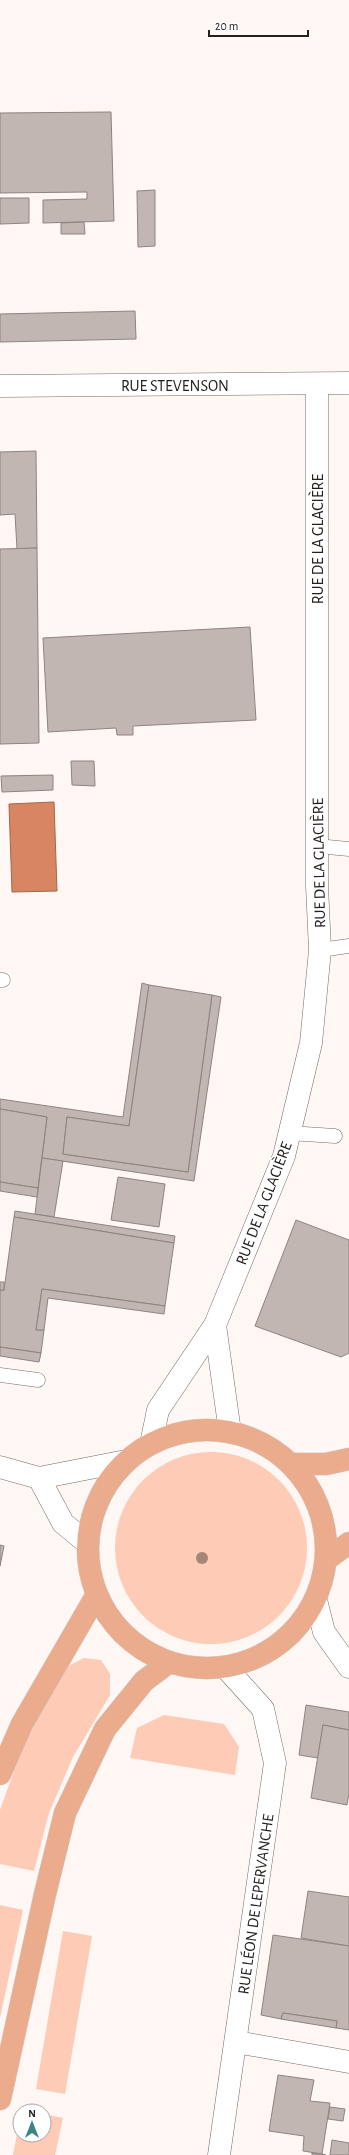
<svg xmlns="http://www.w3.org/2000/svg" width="349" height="2155" font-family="'Alegreya Sans',sans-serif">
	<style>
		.green { fill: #fdcbb6 }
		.water { fill: #d78661; stroke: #a1674d }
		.building { fill: #c1b6b1; stroke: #8e847f }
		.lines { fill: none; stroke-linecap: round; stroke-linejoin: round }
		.service-casing { stroke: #746b66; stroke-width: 15 }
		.minor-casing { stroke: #746b66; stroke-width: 23 }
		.primary-casing { stroke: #d3d2d2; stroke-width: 23 }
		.service { stroke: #fff; stroke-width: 14 }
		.minor { stroke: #fff; stroke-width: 22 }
		.primary { stroke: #ebac8e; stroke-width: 22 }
		.tree { fill: #a58575 }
		.labels { text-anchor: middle; stroke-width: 3; stroke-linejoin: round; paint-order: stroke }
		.street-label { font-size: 16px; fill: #24201e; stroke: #fff }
	</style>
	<rect width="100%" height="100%" fill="#fef7f4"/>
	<g class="green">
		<circle cx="211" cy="1548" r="96"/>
		<polygon points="84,1658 101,1660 110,1674 110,1695 73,1757 49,1813 34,1871 0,1864 0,1810 23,1746 66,1667"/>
		<polygon points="164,1715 224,1724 239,1747 235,1775 130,1758 137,1728"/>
		<polygon points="0,1905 23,1910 0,2018"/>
		<polygon points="63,1931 92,1936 65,2094 36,2089"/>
		<polygon points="44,2114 63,2118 55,2155 13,2155 20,2118 20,2135 44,2135"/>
	</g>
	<polygon class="water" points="54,802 57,891 12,892 9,804"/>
	<g class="building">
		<polygon points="111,112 114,221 43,223 43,200 87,199 87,192 0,193 0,113"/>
		<polygon points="155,190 155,246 138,247 137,191"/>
		<polygon points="0,198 29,198 29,223 0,224"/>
		<polygon points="84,222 85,234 61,234 61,223"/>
		<polygon points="135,311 136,339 0,342 0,314"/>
		<polygon points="36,451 37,548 17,549 15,514 0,515 0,452"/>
		<polygon points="37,548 39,743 0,744 0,549"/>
		<polygon points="250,627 256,720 133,726 133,735 117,735 116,728 48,732 43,638"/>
		<polygon points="71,761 94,761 95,786 72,785"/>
		<polygon points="53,775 53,790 2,792 1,776"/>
		<polygon points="142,983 149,985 129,1126 67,1117 63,1154 188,1172 212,995 221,997 194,1181 42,1158 47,1117 0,1109 0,1099 123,1117"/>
		<polygon points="149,985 212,995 188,1172 63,1154 67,1117 129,1126"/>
		<polygon points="0,1109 47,1117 38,1188 0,1182"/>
		<polygon points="42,1158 63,1161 54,1217 35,1214"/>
		<polygon points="118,1177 165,1184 159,1227 111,1220"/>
		<polygon points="0,1182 38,1188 37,1197 0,1191"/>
		<polygon points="15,1211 175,1236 174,1243 14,1217"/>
		<polygon points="14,1217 174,1243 165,1306 42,1289 36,1330 44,1330 41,1353 0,1347 0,1290 4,1290"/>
		<polygon points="296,1220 349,1240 349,1353 341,1357 255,1326"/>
		<rect x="0" y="1282" width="4" height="8"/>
		<polygon points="42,1289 165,1306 164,1314 48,1298 44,1330 36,1330"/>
		<polygon points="0,1347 41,1353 39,1362 0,1356"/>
		<polygon points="0,1545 4,1546 0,1566"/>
		<polygon points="306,1705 349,1712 349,1730 323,1725 318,1758 299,1755"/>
		<polygon points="323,1725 349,1730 349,1793 347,1805 311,1798"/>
		<polygon points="308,1891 349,1897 349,1946 301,1938"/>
		<polygon points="273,1935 349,1946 349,2030 336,2028 337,2021 283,2013 281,2019 261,2015"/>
		<polygon points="283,2013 337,2021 336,2028 281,2019"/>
		<polygon points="278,2075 314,2080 310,2101 330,2103 322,2154 303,2151 304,2136 269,2131"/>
		<polygon points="330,2107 345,2109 343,2121 328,2119"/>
		<polygon points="332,2140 349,2143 349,2155 330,2155"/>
		<polygon points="312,2153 322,2154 326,2155 312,2155"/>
	</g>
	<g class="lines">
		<g class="service-casing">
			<g id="service">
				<polyline points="317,846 349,849"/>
				<polyline points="320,950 349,946"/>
				<polyline points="0,980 3,980"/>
				<polyline points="289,1133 335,1136"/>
				<polyline points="0,1375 38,1380"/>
			</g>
		</g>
		<g class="minor-casing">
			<g id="minor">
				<polyline points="0,386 349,383"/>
				<polyline points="215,1325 230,1432"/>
				<polyline points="151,1444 158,1410 215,1325 284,1156 311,1043 320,950 317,886 317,384"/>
				<polyline points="0,1467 39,1478 126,1461"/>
				<polyline points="39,1478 63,1523 86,1542"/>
				<polyline points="316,1600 324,1632 349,1667"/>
				<polyline points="236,2042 349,2062"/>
				<polyline points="219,2155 275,1763 263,1709 226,1668"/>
			</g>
		</g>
		<g class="primary-casing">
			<g id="primary">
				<circle cx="207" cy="1549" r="119"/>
				<polyline points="291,1464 326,1464 349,1459"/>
				<polyline points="327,1559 349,1543"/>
				<polyline points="0,1774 22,1724 96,1596"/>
				<polyline points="0,2099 45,1894 65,1813 105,1729 144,1681 168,1663"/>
			</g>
		</g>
		<use href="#service" class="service"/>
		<use href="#minor" class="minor"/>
		<use href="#primary" class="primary"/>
	</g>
	<circle class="tree" cx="202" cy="1558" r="6"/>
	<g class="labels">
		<g class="street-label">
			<text x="175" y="391">RUE STEVENSON</text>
			<text transform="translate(317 539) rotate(-90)" y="6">RUE DE LA GLACIÈRE</text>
			<text transform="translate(318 863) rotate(-91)" y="6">RUE DE LA GLACIÈRE</text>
			<text transform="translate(263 1203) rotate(-69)" y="6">RUE DE LA GLACIÈRE</text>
			<text transform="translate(255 1904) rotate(-82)" y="6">RUE LÉON DE LEPERVANCHE</text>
		</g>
	</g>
	<g transform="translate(32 2123)"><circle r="19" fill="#ffffff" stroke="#a7a6a5"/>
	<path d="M0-3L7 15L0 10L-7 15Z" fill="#3d8585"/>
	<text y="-6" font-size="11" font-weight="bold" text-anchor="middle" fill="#24201e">N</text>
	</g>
	<path d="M209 30v6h99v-6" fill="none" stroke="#24201e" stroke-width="2"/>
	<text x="215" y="30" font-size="12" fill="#24201e" stroke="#ffffff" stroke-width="3" paint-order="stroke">20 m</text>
</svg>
